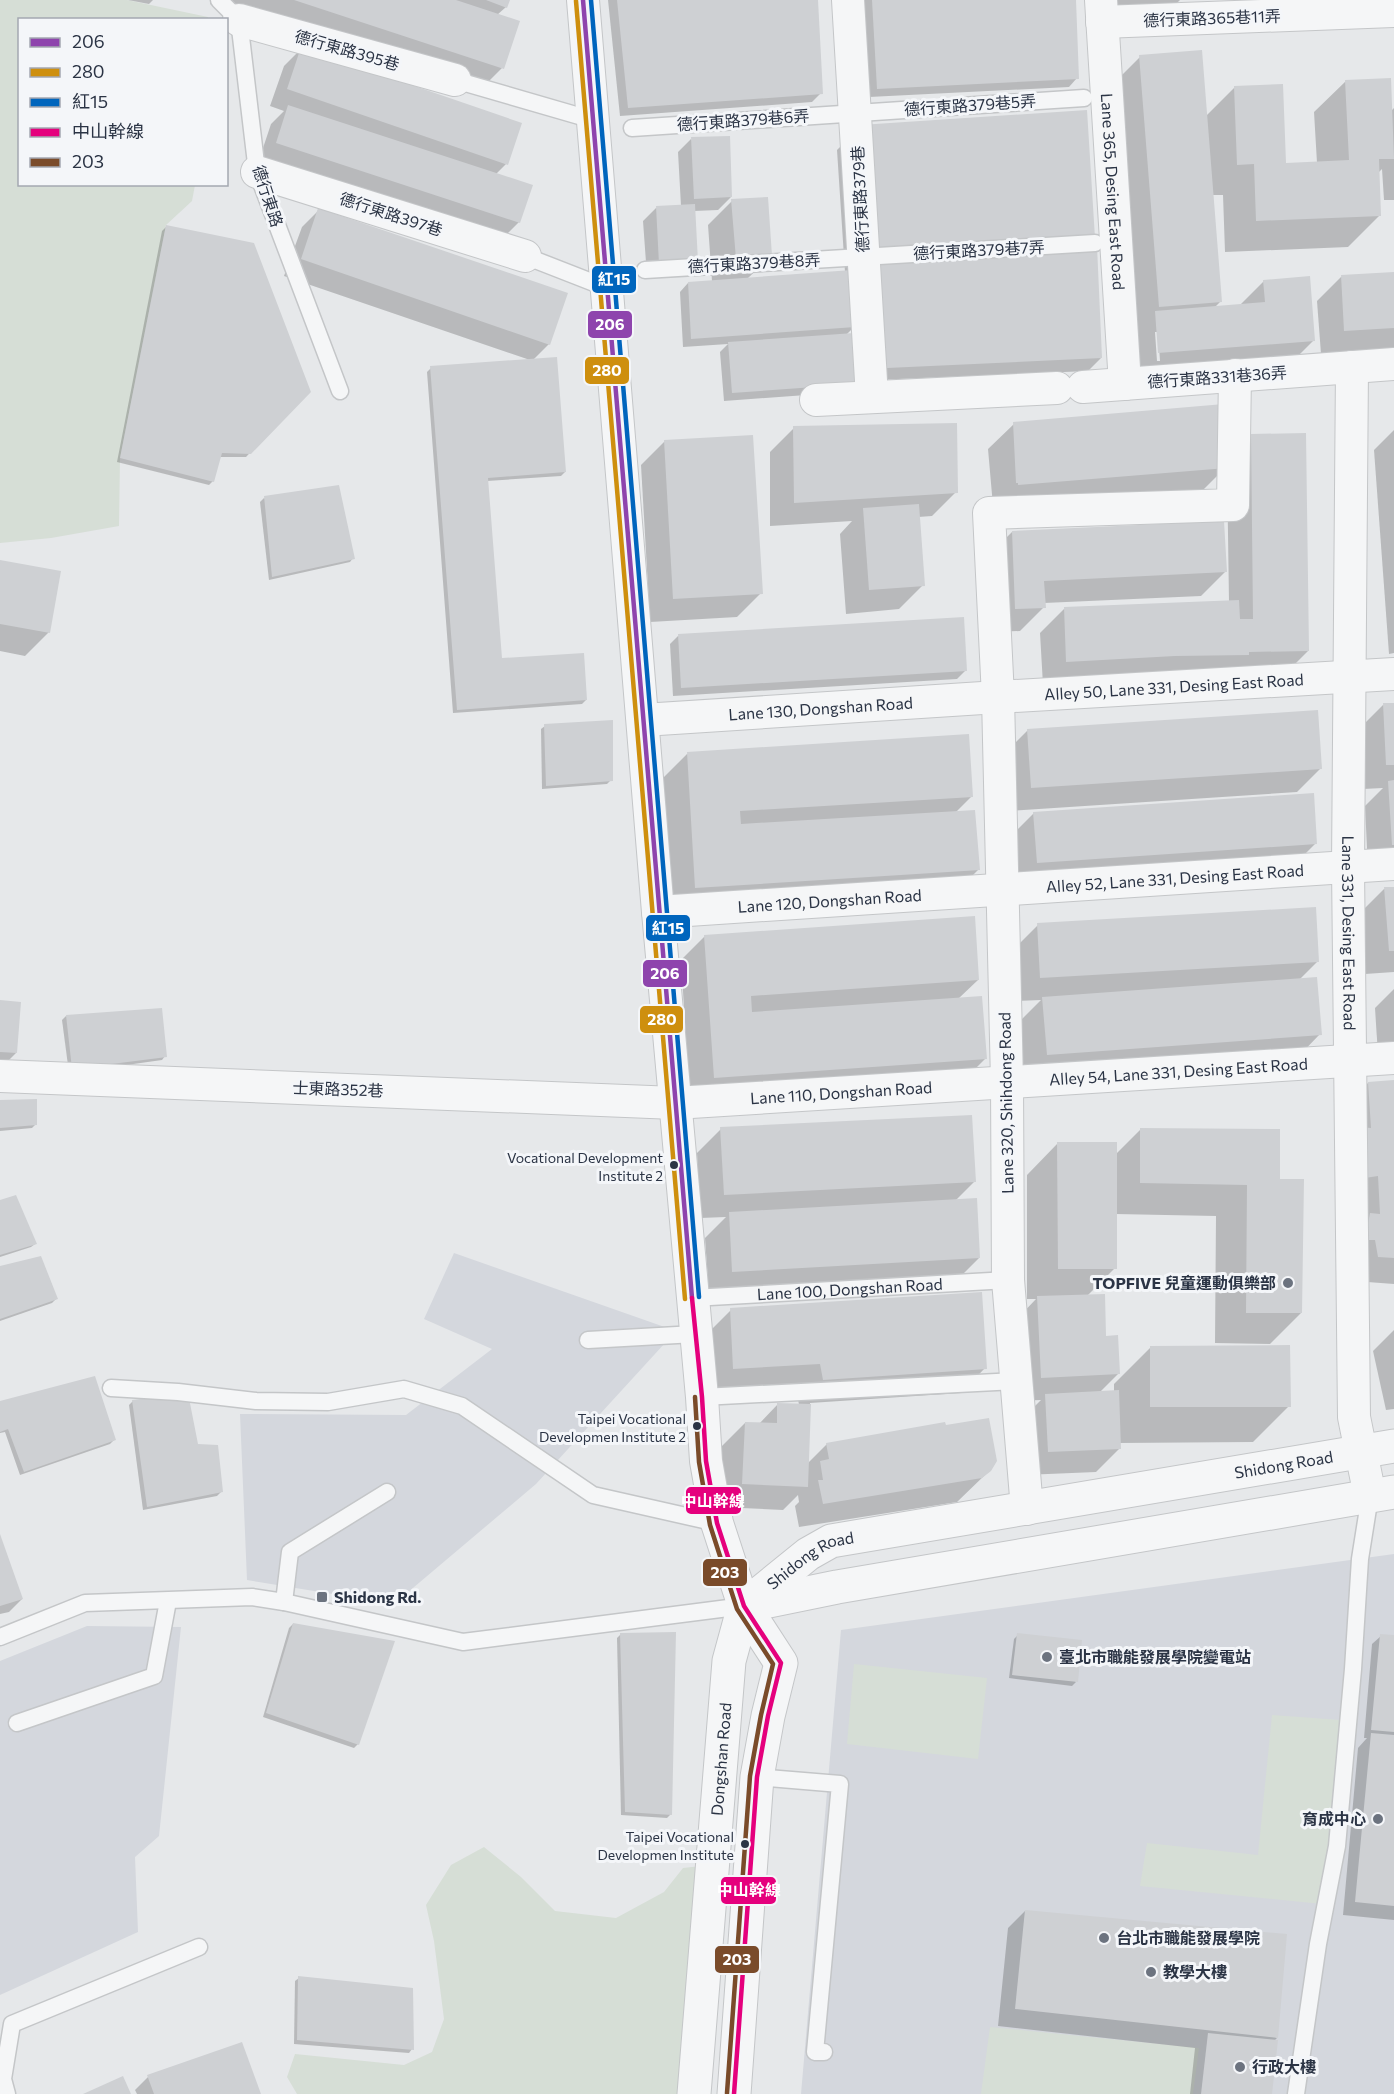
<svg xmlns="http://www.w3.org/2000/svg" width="1394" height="2094" font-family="Commissioner,'Noto Sans TC',sans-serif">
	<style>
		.built { fill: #d4d7dd }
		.green { fill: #d6ded6 }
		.shadow { fill: #0003; fill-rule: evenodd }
		.building { fill: #ced0d3 }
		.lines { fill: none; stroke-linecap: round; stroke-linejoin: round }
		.service-casing { stroke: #c4c6c8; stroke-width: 19 }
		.minor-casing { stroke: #c4c6c8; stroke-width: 34 }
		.tertiary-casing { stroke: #c4c6c8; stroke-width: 35 }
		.service { stroke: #f5f6f7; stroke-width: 16 }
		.minor { stroke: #f5f6f7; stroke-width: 32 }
		.tertiary { stroke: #f5f6f7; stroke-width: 33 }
		.bus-1-casing { stroke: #f4f6f9; stroke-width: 9 }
		.bus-2-casing { stroke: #f4f6f9; stroke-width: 9 }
		.bus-3-casing { stroke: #f4f6f9; stroke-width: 9 }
		.bus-4-casing { stroke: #f4f6f9; stroke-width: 9 }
		.bus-5-casing { stroke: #f4f6f9; stroke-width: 9 }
		.bus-1 { stroke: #8e44ad; stroke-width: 4.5 }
		.bus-2 { stroke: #ce8f0e; stroke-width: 4.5 }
		.bus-3 { stroke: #0065bd; stroke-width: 4.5 }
		.bus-4 { stroke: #e5007d; stroke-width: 4.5 }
		.bus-5 { stroke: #7a4b2a; stroke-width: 4.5 }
		.bus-dot { fill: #2b3445; stroke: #f4f6f9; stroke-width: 2 }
		.poi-dot { fill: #6c737f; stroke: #f4f6f9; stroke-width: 2 }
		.labels { text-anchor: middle; stroke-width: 6; stroke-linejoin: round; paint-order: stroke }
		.bus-label { font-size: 14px; fill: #2b3445; stroke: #f4f6f9; text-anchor: end }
		.street-label { font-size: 16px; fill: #2b3445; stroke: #f4f6f9 }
		.poi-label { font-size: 16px; font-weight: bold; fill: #2b3445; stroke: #f4f6f9; text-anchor: start }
		.line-badge { stroke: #f4f6f9; stroke-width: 2 }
		.badge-label { font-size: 16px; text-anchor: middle; font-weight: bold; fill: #fff }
	</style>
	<rect width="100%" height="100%" fill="#e6e8ea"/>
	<g class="built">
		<polygon points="454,1253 676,1331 536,1484 394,1604 247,1580 240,1414 406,1415 492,1349 424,1319"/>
		<polygon points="1394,1554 1394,2094 801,2094 841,1630"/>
		<polygon points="87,1626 181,1627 159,1836 135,1857 138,1932 0,1995 0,1661"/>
	</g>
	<g class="green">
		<polygon points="0,0 127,0 208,17 208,19 20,20 20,184 195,185 192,201 166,225 120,458 119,526 51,538 0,543"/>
		<polygon points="854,1664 987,1678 978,1759 847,1744"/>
		<polygon points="1272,1715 1341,1720 1322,1904 1140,1886 1147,1843 1258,1855"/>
		<polygon points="484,1847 521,1877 555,1911 616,1918 664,1892 683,1868 701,1866 681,2094 297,2094 287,2077 295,2054 404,2065 432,2052 444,2019 434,1941 426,1905 451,1865"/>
		<polygon points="990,2027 1199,2048 1193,2094 981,2094"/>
	</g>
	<g class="shadow">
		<polygon points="128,0 153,0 149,4"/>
		<polygon points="212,0 508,0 506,7 497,15 502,68 478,92 210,4"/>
		<polygon points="608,0 816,0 821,93 812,102 620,116"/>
		<polygon points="863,0 1074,0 1077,78 1069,87 869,97"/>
		<polygon points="1108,0 1180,0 1173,7 1109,11"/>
		<polygon points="301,49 506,164 496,174 519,222 502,239 259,160 271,124 284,111 270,106 284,66"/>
		<path d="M1140,57L1206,116L1235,87L1285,164L1317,163L1314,112L1346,81L1391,111L1394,108V200H1384L1382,169L1378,173L1380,215L1348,247L1225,252L1223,195H1212L1220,302L1214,308L1239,306L1264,281L1313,341L1289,365L1135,377L1131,337L1138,330H1135L1116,81ZM1155,332H1158L1160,361H1157Z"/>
		<polygon points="861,126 1101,358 1088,371 875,380 854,327 846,335 847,392 724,401 720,352 728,344 683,347 680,292 688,283 712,281 708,225 732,201 771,256 747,279 845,272 837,150"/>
		<polygon points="691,139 731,197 718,210 694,211 697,261 647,276 643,221 656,208 681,206 678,152"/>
		<polygon points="319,210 549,344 533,360 565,472 561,476 487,481 500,660 586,700 582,704 453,713 427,372 431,368 530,360 284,276 302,227"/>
		<polygon points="166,227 309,391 246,457 219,457 213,481 209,485 117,462 162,231"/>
		<polygon points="1394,273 1394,350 1321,354 1317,301 1341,277"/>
		<polygon points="1014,424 1226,462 1251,436 1308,651 1284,675 1043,685 1040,633 1064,609 1229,602 1227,466 1202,491 993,506 988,449"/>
		<polygon points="794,428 956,492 932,516 918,517 923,585 899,609 846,614 840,534 852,521 770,526 770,452"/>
		<polygon points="1394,430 1394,653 1389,654 1374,450"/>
		<polygon points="665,441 761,593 737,617 650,622 641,465"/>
		<polygon points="264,498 353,558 350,562 269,580 260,502"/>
		<polygon points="1012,532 1225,572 1201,596 1044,603 1044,607 1020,631 992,632 988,556"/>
		<polygon points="0,562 49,632 25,656 0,651"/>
		<polygon points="678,636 966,670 957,679 673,696 670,644"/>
		<polygon points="1394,704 1394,867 1368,869 1365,806 1383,788 1363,789 1359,729 1383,705"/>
		<polygon points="545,726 611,780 607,784 542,789 541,729"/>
		<polygon points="1028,730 1321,768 1297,792 1007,811 1004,754"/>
		<polygon points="687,754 972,796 955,813 978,870 954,894 672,911 663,778"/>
		<polygon points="1034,813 1315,844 1291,868 1013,886 1010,837"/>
		<polygon points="1394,888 1394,972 1365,974 1360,913 1384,889"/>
		<polygon points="1038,925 1318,961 1299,980 1320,1034 1296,1059 1023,1078 1019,1022 1041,1000 1016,1001 1014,949"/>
		<polygon points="705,936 978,980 958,999 985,1059 961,1083 690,1101 681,960"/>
		<polygon points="1394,989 1394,1054 1378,1055 1375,1008"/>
		<polygon points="0,1002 16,1053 3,1066 0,1065"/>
		<polygon points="66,1016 165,1056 162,1060 69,1073 62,1020"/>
		<polygon points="1394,1082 1394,1284 1354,1281 1344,1107 1368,1083"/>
		<polygon points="0,1101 36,1124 32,1128 0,1131"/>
		<polygon points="721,1129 974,1182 955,1201 979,1258 955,1282 709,1295 705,1238 726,1217 700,1218 697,1153"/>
		<polygon points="1141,1129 1278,1181 1301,1313 1270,1344 1215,1343 1216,1216 1115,1214 1115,1268 1087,1296 1118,1374 1099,1393 1114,1392 1114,1384 1150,1348 1289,1406 1253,1442 1119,1443 1120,1448 1096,1472 1024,1475 1022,1419 1041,1400 1017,1401 1014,1322 1036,1299 1027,1299 1027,1175 1058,1143 1115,1155"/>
		<polygon points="0,1201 35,1244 31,1247 0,1257"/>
		<polygon points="0,1268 56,1299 52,1303 0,1321"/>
		<polygon points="731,1310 985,1368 961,1393 810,1403 808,1463 827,1444 986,1474 957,1502 799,1527 795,1506 799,1502 798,1495 783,1510 719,1507 721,1447 745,1423 759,1424 778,1404 799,1405 796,1387 710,1392 707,1334"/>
		<polygon points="1394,1330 1394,1409 1386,1410 1373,1351"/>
		<polygon points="133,1401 197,1446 221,1492 217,1496 143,1510 129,1405"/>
		<polygon points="0,1402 114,1440 110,1444 20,1475 5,1432 0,1433"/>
		<polygon points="0,1538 22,1599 9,1612 0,1614"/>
		<polygon points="293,1624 358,1744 354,1748 263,1717 289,1628"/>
		<polygon points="621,1634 671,1814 667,1818 621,1815 617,1638"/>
		<polygon points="1018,1635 1076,1682 1072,1686 1009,1678 1014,1639"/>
		<polygon points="1381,1636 1394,1637 1394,1920 1343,1915 1358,1748 1367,1738 1364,1738 1372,1644"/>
		<polygon points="1025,1911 1277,2038 1274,2041 1271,2094 1190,2094 1195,2048 998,2026 1008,1928"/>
		<polygon points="299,1978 412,2049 409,2053 294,2044 295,1981"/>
		<polygon points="148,2077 259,2094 137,2094 135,2090"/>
	</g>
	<g class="building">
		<polygon points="294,0 456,0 520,21 504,69"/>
		<polygon points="486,0 510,0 507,8"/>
		<polygon points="617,0 818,0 823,94 628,108"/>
		<polygon points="872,0 1076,0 1079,79 877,89"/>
		<polygon points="301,47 522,123 508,165 287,89"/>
		<polygon points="1202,50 1222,302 1159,307 1139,55"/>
		<polygon points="1391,78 1394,159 1379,159 1381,216 1256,221 1254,164 1237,165 1234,86 1283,84 1286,163 1349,160 1345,80"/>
		<polygon points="288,105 533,185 520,223 276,143"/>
		<polygon points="1087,110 1095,238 869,252 860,125"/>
		<polygon points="730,136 732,197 694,199 691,137"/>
		<polygon points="768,197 772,256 736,259 731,199"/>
		<polygon points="695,204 698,262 659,264 656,206"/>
		<polygon points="318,208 568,293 550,345 301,259"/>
		<polygon points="166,225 254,243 311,392 251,454 222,453 214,482 120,458"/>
		<polygon points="1097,246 1102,358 887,368 877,259"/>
		<polygon points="852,270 855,327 691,339 688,282"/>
		<polygon points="1394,272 1394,328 1344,331 1341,275"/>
		<polygon points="1310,276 1315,341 1158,353 1155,311 1265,302 1263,280"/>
		<polygon points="854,333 857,384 732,393 728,342"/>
		<polygon points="557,357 566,472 488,478 502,658 584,653 587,700 457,710 430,366"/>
		<polygon points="1224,404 1227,468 1018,485 1018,483 1016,483 1013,422"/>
		<polygon points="957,423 958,493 794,503 793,426"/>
		<polygon points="1306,433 1309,651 1249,652 1249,655 1175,656 1066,662 1064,607 1239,600 1240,619 1253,619 1251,434"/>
		<polygon points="753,435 763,594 673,599 664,440"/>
		<polygon points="339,485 355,559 272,577 264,496"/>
		<polygon points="919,504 925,586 869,590 863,508"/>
		<polygon points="1224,521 1227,572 1044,581 1046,608 1015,609 1012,531"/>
		<polygon points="0,560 61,571 50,633 0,624"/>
		<polygon points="964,617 967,671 681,688 678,634"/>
		<polygon points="1383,703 1394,703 1394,765 1386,765"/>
		<polygon points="1318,710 1322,769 1031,788 1027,729"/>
		<polygon points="613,720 613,781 546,786 544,724"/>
		<polygon points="969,734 973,797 740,811 741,824 975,810 980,870 695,888 687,752"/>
		<polygon points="1394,780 1394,845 1392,845 1388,781"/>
		<polygon points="1314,793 1317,844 1037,863 1033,812"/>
		<polygon points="1384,887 1394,887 1394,951 1389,951"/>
		<polygon points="1316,907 1319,962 1040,978 1037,923"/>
		<polygon points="975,916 979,980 751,996 752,1012 982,996 987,1059 714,1078 704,935"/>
		<polygon points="1317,977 1322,1035 1047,1055 1042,997"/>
		<polygon points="0,1000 21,1002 17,1053 0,1052"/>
		<polygon points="162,1008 167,1057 72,1069 66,1015"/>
		<polygon points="1394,1080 1394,1258 1378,1257 1375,1240 1365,1240 1370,1213 1380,1214 1378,1176 1365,1178 1360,1127 1371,1128 1368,1082"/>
		<polygon points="37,1099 37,1125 0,1128 0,1100"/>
		<polygon points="972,1115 976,1182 724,1195 720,1127"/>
		<polygon points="1140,1128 1280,1129 1280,1179 1304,1179 1302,1313 1246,1313 1247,1185 1140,1183"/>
		<polygon points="1057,1142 1117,1142 1117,1269 1058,1269"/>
		<polygon points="16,1195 37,1244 0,1255 0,1200"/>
		<polygon points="977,1198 980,1258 732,1272 729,1212"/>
		<polygon points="41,1256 58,1299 0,1319 0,1266"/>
		<polygon points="982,1292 987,1369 823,1380 820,1364 733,1369 730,1308"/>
		<polygon points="1105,1294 1106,1336 1118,1335 1120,1374 1041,1378 1037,1296"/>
		<polygon points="1290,1345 1291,1407 1150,1407 1150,1346"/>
		<polygon points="95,1376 116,1440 24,1472 8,1429 0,1432 0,1401"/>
		<polygon points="1119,1390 1121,1449 1048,1452 1045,1394"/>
		<polygon points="188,1393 198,1444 218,1445 223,1492 147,1507 132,1400"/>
		<polygon points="777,1403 811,1404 808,1487 742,1484 745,1422 777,1423"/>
		<polygon points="989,1418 997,1461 991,1471 982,1478 823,1504 818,1480 823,1480 820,1461 829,1459 826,1443 945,1422 946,1425"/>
		<polygon points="0,1534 23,1599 0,1606"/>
		<polygon points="293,1623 395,1641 359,1745 266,1713"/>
		<polygon points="676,1632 672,1815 625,1812 620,1633"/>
		<polygon points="1017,1633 1082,1640 1078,1682 1012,1675"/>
		<polygon points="1380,1634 1394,1635 1394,1732 1371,1730"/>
		<polygon points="1371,1733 1394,1735 1394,1906 1355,1902"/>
		<polygon points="1025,1910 1287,1934 1278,2038 1015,2009"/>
		<polygon points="298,1976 413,1988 414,2050 297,2040"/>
		<polygon points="1208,2033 1278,2040 1272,2094 1201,2094"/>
		<polygon points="242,2042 261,2094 154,2094 147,2075"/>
		<polygon points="123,2076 131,2094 83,2094"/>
	</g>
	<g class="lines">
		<g class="service-casing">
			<g id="service">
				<polyline points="219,0 239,20 257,172 340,391"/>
				<polyline points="455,80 593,120"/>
				<polyline points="632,128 1084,98"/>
				<polyline points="525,256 607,288"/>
				<polyline points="645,270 1095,243"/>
				<path id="s1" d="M692,1298L1008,1280"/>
				<polyline points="588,1340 695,1334"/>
				<polyline points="111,1388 178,1392 256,1401 328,1402 404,1389 462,1406 593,1495 717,1523"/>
				<polyline points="702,1397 1016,1381"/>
				<polyline points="284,1602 290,1552 387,1492"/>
				<polyline points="0,1637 85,1603 252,1597 284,1602 463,1642 744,1606"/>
				<polyline points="17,1723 154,1676 168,1601"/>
				<polyline points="757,1777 840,1784 815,2052 824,2052"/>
				<polyline points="7,2094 3,2079 12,2024 199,1947"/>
				<polyline points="1296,2094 1318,1944 1337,1846 1353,1669 1360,1559 1370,1496"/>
			</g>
		</g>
		<g class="minor-casing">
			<g id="minor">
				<polyline points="583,0 658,912 702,1397 706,1461 717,1523 744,1606"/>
				<polyline points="848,0 872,397"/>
				<path id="s2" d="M1101,0L1125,384"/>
				<polyline points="239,20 455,80"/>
				<polyline points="1102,22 1394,11"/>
				<polyline points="257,172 525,256"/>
				<path id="s3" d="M1352,367L1348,867L1354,1417L1370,1496"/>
				<polyline points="1083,387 1394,364"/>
				<polyline points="816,400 1057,388"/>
				<path id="s4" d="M643,720L998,697L1394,674"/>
				<path id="s5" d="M658,912L1394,864"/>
				<path id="s6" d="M0,1076L675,1103L1394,1058"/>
				<polyline points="1027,1509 1008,1280 1007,1082 998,697 989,513 1233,505 1235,375"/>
			</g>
		</g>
		<g class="tertiary-casing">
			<g id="tertiary">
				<polyline points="749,1605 837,1587 1394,1492"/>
				<path id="s7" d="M744,1606L808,1554L831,1541L1394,1446"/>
				<path id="s8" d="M694,2094L729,1661L744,1606"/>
				<polyline points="734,2094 757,1777 768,1716 781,1663 744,1606"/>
			</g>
		</g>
		<use href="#service" class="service"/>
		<use href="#minor" class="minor"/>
		<use href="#tertiary" class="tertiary"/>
		<g class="bus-1-casing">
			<polyline id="bus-1" points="583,0 692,1298"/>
		</g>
		<g class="bus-2-casing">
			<polyline id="bus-2" points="576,1 685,1299"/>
		</g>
		<g class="bus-3-casing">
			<polyline id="bus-3" points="591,0 699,1297"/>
		</g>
		<g class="bus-4-casing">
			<polyline id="bus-4" points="692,1298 702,1397 706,1461 717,1523 744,1606 781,1663 768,1716 757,1777 734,2094"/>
		</g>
		<g class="bus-5-casing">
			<polyline id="bus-5" points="695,1397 699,1462 710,1525 737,1609 773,1664 761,1715 750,1776 727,2093"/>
		</g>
		<use href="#bus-1" class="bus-1"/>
		<use href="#bus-2" class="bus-2"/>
		<use href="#bus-3" class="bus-3"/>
		<use href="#bus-4" class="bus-4"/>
		<use href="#bus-5" class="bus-5"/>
	</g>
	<g class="bus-dot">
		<circle cx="674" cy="1165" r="5"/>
		<circle cx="697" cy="1426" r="5"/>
		<circle cx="745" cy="1844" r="5"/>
	</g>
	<g class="poi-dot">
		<circle cx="1288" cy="1283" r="6"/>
		<rect x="316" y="1591" width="12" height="12" rx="3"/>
		<circle cx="1047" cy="1657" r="6"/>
		<circle cx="1378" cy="1819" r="6"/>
		<circle cx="1104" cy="1938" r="6"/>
		<circle cx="1151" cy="1972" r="6"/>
		<circle cx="1240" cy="2067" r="6"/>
	</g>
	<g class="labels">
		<g class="bus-label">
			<text x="663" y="1163">Vocational Development<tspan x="663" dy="18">Institute 2</tspan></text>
			<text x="686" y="1424">Taipei Vocational<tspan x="686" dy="18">Developmen Institute 2</tspan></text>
			<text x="734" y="1842">Taipei Vocational<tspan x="734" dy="18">Developmen Institute</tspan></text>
		</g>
		<g class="street-label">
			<text transform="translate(1212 18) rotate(-2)" y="6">德行東路365巷11弄</text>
			<text transform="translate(347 50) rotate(16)" y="6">德行東路395巷</text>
			<text transform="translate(970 105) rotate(-4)" y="6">德行東路379巷5弄</text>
			<text transform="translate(743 120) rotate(-4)" y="6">德行東路379巷6弄</text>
			<text dy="6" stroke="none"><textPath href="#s2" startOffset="192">Lane 365, Desing East Road</textPath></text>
			<text transform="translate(268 196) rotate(72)" y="6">德行東路</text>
			<text transform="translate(860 199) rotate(-93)" y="6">德行東路379巷</text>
			<text transform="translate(391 214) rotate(18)" y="6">德行東路397巷</text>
			<text transform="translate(979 250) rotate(-3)" y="6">德行東路379巷7弄</text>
			<text transform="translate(754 263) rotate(-3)" y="6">德行東路379巷8弄</text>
			<text transform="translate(1217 377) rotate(-4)" y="6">德行東路331巷36弄</text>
			<text dy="6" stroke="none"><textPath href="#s4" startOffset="532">Alley 50, Lane 331, Desing East Road</textPath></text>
			<text dy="6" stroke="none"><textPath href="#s4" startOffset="178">Lane 130, Dongshan Road</textPath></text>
			<text dy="6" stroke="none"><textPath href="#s5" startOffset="518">Alley 52, Lane 331, Desing East Road</textPath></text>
			<text dy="6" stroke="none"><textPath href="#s5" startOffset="172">Lane 120, Dongshan Road</textPath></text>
			<text dy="6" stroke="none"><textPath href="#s3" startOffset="566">Lane 331, Desing East Road</textPath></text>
			<text dy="6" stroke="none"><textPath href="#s6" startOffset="1180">Alley 54, Lane 331, Desing East Road</textPath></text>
			<text transform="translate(338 1089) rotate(2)" y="6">士東路352巷</text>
			<text dy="6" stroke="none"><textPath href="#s6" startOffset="842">Lane 110, Dongshan Road</textPath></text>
			<text transform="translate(1006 1103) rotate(-91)" y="6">Lane 320, Shihdong Road</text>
			<text dy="6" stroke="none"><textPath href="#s1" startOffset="158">Lane 100, Dongshan Road</textPath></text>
			<text dy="6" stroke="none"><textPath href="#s7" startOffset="568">Shidong Road</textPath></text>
			<text dy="6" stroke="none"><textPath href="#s7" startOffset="82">Shidong Road</textPath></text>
			<text dy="6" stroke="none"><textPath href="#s8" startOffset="336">Dongshan Road</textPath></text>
		</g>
		<g class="poi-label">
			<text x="1276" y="1289" text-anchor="end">TOPFIVE 兒童運動俱樂部</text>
			<text x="334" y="1603">Shidong Rd.</text>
			<text x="1059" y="1663">臺北市職能發展學院變電站</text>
			<text x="1366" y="1825" text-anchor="end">育成中心</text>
			<text x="1116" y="1944">台北市職能發展學院</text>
			<text x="1163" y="1978">教學大樓</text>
			<text x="1252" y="2073">行政大樓</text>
		</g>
	</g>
	<g class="line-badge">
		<rect x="591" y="265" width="46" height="29" rx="6" fill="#0065bd"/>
		<rect x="587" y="310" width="46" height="29" rx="6" fill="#8e44ad"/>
		<rect x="584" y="356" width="46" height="29" rx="6" fill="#ce8f0e"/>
		<rect x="645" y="914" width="46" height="28" rx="6" fill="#0065bd"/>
		<rect x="642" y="959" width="46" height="29" rx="6" fill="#8e44ad"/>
		<rect x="639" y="1005" width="45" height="29" rx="6" fill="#ce8f0e"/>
		<rect x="685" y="1486" width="57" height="29" rx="6" fill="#e5007d"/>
		<rect x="702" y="1558" width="46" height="29" rx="6" fill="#7a4b2a"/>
		<rect x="720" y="1876" width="57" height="29" rx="6" fill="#e5007d"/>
		<rect x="714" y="1945" width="46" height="29" rx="6" fill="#7a4b2a"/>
	</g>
	<g class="badge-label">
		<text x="614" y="285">紅15</text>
		<text x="610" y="330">206</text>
		<text x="607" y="376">280</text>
		<text x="668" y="934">紅15</text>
		<text x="665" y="979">206</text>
		<text x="662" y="1025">280</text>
		<text x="713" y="1507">中山幹線</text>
		<text x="725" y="1578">203</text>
		<text x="749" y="1896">中山幹線</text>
		<text x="737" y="1965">203</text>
	</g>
	<rect x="18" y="18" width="210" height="168" fill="#f4f6f9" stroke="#a4a8b1" stroke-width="1.5"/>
	<rect x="30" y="38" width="30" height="9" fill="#8e44ad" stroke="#a4a8b1" stroke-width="1.5"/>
	<text x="72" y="48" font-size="18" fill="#2b3445">206</text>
	<rect x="30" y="68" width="30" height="9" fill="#ce8f0e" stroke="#a4a8b1" stroke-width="1.5"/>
	<text x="72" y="78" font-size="18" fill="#2b3445">280</text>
	<rect x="30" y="98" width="30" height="9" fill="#0065bd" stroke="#a4a8b1" stroke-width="1.5"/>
	<text x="72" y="108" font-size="18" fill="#2b3445">紅15</text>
	<rect x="30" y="128" width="30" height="9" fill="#e5007d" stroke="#a4a8b1" stroke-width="1.5"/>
	<text x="72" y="138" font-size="18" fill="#2b3445">中山幹線</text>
	<rect x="30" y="158" width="30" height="9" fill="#7a4b2a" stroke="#a4a8b1" stroke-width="1.5"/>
	<text x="72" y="168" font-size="18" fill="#2b3445">203</text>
</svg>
